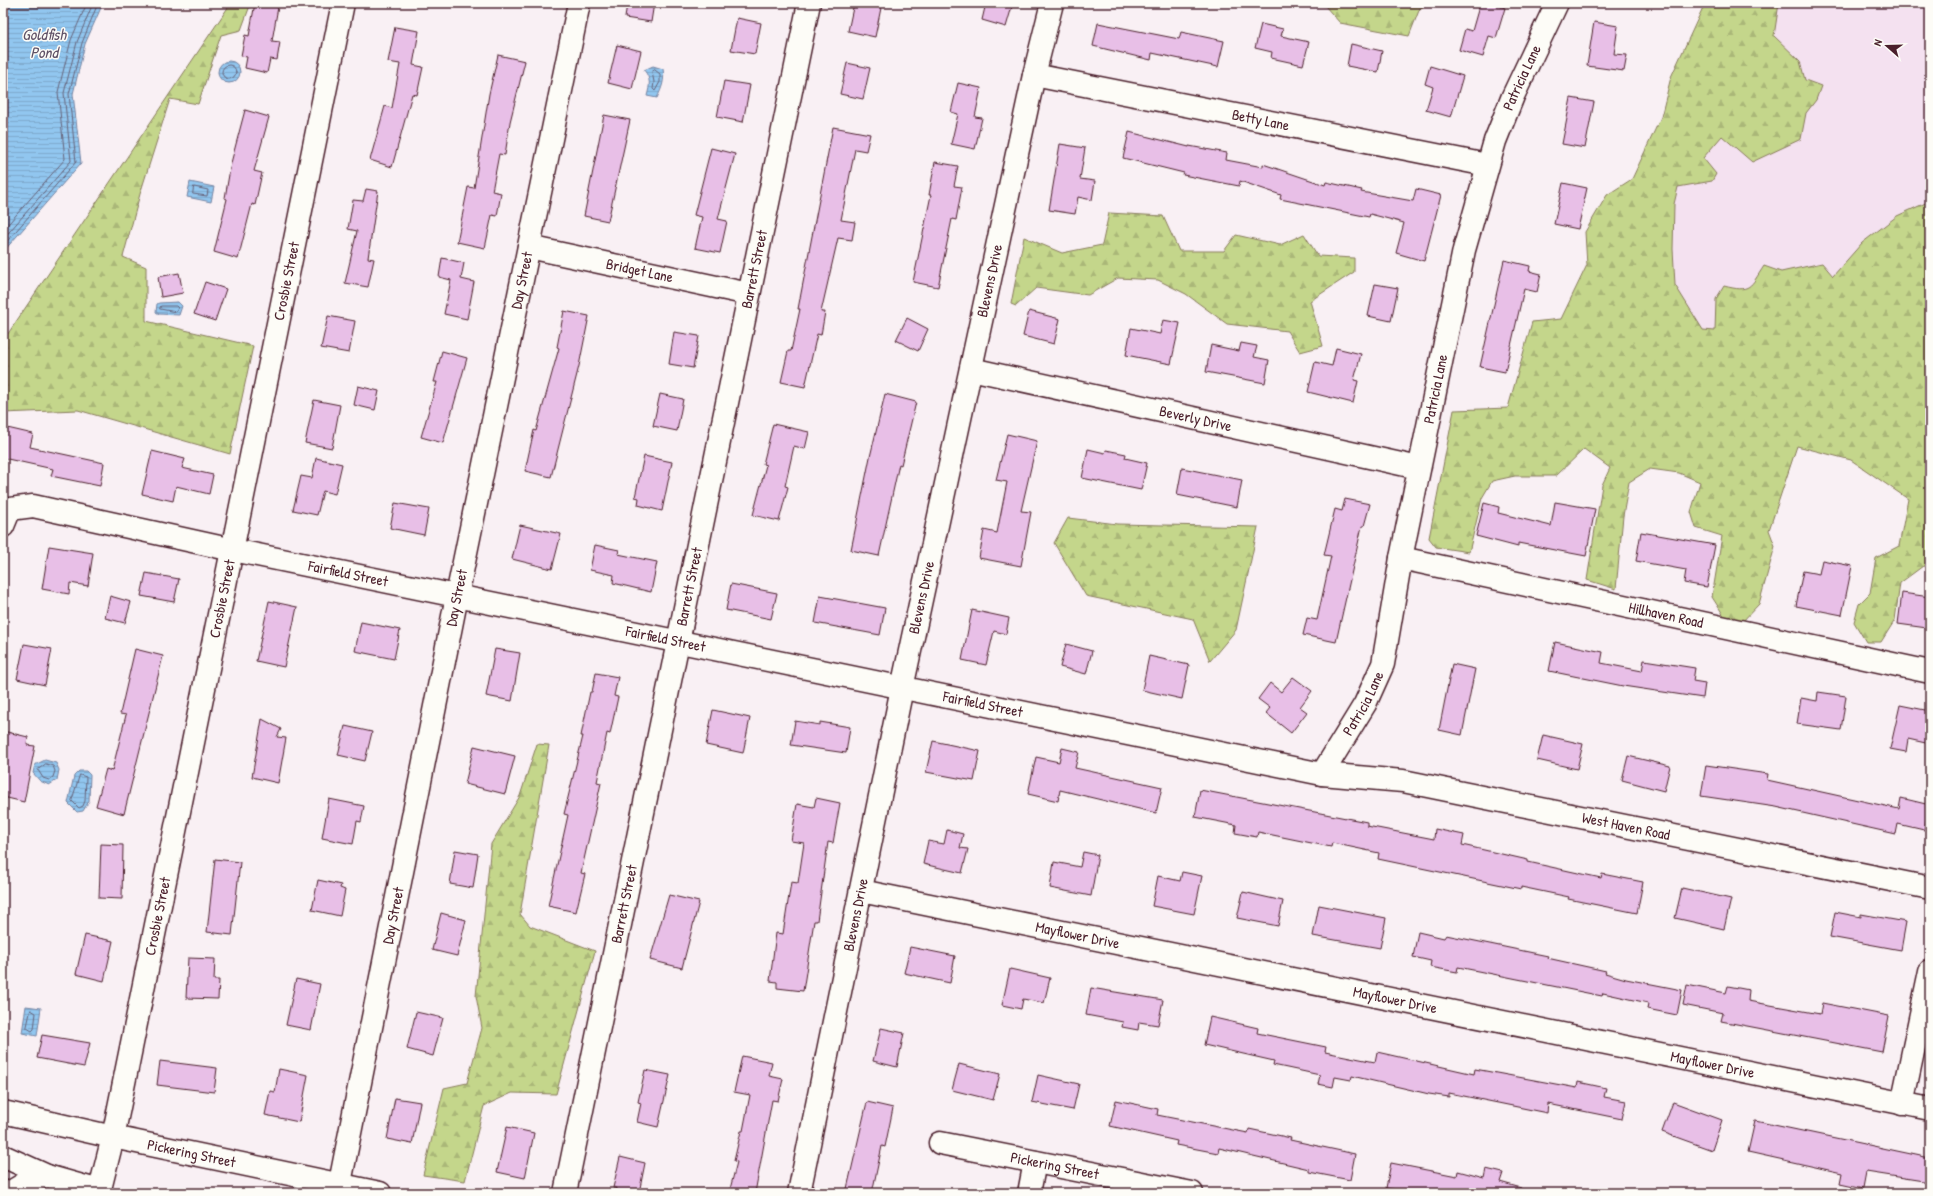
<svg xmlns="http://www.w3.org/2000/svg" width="1933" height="1196" font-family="'Patrick Hand',sans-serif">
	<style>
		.built { fill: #f4e1f0 }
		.forest { fill: url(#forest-firs); stroke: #877a5b }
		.water { fill: url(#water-rules); stroke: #7583a1 }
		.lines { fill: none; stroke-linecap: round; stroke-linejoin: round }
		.shore { stroke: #666279; stroke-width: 1 }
		.building { fill: #e8bfe7; stroke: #4a1f2b }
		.minor-casing { stroke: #4a1f2b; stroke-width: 25 }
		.minor { stroke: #fdfcf7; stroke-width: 22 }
		.labels { text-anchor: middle; stroke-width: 3; stroke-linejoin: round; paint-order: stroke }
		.street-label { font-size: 15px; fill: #4a1f2b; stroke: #fdfcf7 }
		.water-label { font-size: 16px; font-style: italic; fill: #5f5166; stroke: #fdfcf7 }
	</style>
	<defs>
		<pattern id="forest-firs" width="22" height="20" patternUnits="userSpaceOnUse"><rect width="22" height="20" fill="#c4d68b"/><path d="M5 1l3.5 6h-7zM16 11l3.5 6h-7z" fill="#aab778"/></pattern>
		<pattern id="water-rules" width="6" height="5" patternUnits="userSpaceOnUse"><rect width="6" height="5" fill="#91c6ef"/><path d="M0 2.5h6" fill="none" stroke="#7faacd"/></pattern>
	</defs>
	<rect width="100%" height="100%" fill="#f9f0f4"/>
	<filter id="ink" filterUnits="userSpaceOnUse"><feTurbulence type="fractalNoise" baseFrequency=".025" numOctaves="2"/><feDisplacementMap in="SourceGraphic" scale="8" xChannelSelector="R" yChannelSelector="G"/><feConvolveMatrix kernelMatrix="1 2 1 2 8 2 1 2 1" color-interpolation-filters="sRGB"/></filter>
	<g filter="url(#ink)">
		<polygon class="built" points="1724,3 1930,3 1930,558 1913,496 1869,447 1548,350"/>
		<g class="forest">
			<polygon points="231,3 251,3 241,30 221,35 198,104 170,99 140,194 123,257 146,267 146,321 253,346 230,454 78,410 3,413 3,341"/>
			<polygon points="1310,3 1436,3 1420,8 1409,36 1340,23 1325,6"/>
			<path d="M1705,3H1779L1774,36L1800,61L1805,80L1821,86L1816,100L1806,113L1801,139L1752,162L1722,136L1703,158L1716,174L1712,181L1678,187L1674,204L1673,249L1675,285L1703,330L1715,331L1716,299L1724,286C1751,293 1750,287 1764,266L1781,272L1822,263L1833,276L1862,243L1897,216L1930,201V567L1923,566L1900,583L1895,620L1881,642H1866L1854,622L1859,604L1870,593L1876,558L1899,546L1908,499L1851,460L1797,446L1769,530L1775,546L1759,604L1740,624L1728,622L1712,597L1722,536L1696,528L1691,512L1700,482L1679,473L1650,469L1629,482L1623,516L1616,589L1587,580L1602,485L1610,468L1584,449L1556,476H1515L1492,481L1482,498L1469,552L1436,547L1429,538L1454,410L1508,408L1532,322L1561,319L1587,265L1585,232L1607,195L1632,179L1661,117L1671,77Z"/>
			<polygon points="1109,213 1163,216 1179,251 1224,251 1236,235 1280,245 1304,234 1318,256 1354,258 1354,272 1310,301 1323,346 1300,352 1287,331 1227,324 1186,294 1158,280 1118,278 1088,295 1036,288 1016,306 1011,304 1024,237 1062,253 1102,245"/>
			<polygon points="1068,518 1117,524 1258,527 1236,630 1210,661 1193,619 1086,596 1054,543"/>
			<polygon points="537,744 549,745 520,914 530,926 595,951 556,1094 512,1093 484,1106 465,1181 423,1175 444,1088 467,1083 482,1028 476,996 491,844 520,796"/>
		</g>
		<g class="water">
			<polygon points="3,3 103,3 85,44 73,94 81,163 3,252"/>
			<circle cx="229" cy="72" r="11"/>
			<path d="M653,66L663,69C665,80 662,88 657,98L647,96C650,85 651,79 644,70Z"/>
			<polygon points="190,182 214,187 211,202 187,197"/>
			<polygon points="178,302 182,306 179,315 159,314 156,312 157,304 159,303"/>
			<polygon points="45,760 56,763 59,770 57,780 49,785 40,781 33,773 35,764 37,764"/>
			<polygon points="79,771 86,771 90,775 89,801 83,811 77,812 68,803 74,776"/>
			<polygon points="26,1006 41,1008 37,1036 22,1033"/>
		</g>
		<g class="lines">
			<g class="shore">
				<circle cx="229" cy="72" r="7"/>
				<polygon points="655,70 660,74 660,82 655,91 653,89 654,82 652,72"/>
				<polygon points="194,187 208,190 207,196 193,194"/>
				<polyline points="3,230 65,159 58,92 71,40 87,3"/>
				<polyline points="3,239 71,161 64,93 77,42 93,3"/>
				<polyline points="3,246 76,162 69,94 82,43 98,3"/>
				<polygon points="161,306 176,306 178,308 176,312 160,309"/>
				<polygon points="46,764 53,766 55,771 53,777 49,780 43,778 38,770"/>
				<polygon points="80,775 86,777 85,801 83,806 79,808 72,801"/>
				<polygon points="31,1010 36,1013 34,1029 32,1031 27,1028"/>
			</g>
		</g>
		<g class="building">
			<polygon points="255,3 278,7 272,41 280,42 277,60 270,59 267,73 245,68 247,57 241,56 245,35 249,36"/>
			<polygon points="627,3 654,3 651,22 625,18"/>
			<polygon points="854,3 882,3 875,37 848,31"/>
			<polygon points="986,3 1013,3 1006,27 982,20"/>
			<polygon points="1480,3 1490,3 1505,8 1496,38 1489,36 1483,57 1459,50 1465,29 1472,31"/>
			<polygon points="737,18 761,23 755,54 731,50"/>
			<polygon points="1594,22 1618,26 1614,54 1627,55 1624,71 1587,66"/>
			<polygon points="1098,23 1179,39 1181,32 1224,41 1218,67 1152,53 1151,60 1093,46"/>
			<polygon points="1261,24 1283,29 1281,36 1309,42 1303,65 1271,58 1272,52 1255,48"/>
			<polygon points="395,27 419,31 413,65 423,67 417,95 412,94 392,167 370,160 385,106 392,108 400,64 388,62"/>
			<polygon points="1351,44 1382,51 1378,72 1347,66"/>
			<polygon points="617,45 641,51 632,89 608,83"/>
			<polygon points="498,55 525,61 510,122 505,155 499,154 492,191 501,193 497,216 492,215 485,248 457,242 468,187 474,188 489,94"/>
			<polygon points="847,63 870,68 863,99 840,94"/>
			<polygon points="1430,66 1463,76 1451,117 1426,110 1433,87 1425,84"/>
			<polygon points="724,81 750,85 743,122 717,117"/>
			<polygon points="958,83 981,88 975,117 982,118 975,149 951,144 958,114 951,112"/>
			<polygon points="1571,98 1594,102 1585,148 1562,144"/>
			<polygon points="245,110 269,117 254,171 262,173 255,205 252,204 238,259 214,252 227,199 225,198 231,163"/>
			<polygon points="604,115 630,120 608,221 584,216"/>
			<polygon points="833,127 870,134 866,151 855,149 841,220 855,222 852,240 838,238 821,312 825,312 821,335 817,334 805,387 781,382 788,351 791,351 800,309 798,309"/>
			<polygon points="1129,132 1189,147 1189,146 1227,153 1226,160 1263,167 1263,164 1325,185 1326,182 1362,190 1361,192 1413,201 1416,189 1441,195 1424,261 1396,253 1404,223 1370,214 1369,217 1280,199 1281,195 1240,181 1239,186 1183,175 1184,173 1123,158"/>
			<polygon points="1060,144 1085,148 1080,179 1095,181 1092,200 1078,197 1075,214 1049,210"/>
			<polygon points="711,148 735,154 718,219 727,221 720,253 695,248 702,217 694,215"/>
			<polygon points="935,162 958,166 954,186 962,187 956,220 952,219 938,287 913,282 931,195 929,195"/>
			<polygon points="1563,183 1587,188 1578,229 1554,224"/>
			<polygon points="366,189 378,191 368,258 374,259 368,287 345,283 357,231 348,229 353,200 363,201"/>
			<polygon points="442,258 464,263 461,279 474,282 467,319 444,314 451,280 439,277"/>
			<polygon points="1504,260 1530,266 1529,271 1541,274 1537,292 1524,289 1505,372 1480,367"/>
			<polygon points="179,273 183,293 161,297 158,277"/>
			<polygon points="205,282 226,289 215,321 194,314"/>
			<polygon points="1375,284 1398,288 1391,321 1368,316"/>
			<polygon points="564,311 589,316 579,366 551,477 525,471 534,430 536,431 559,348 557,347"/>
			<polygon points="1029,311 1060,319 1054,344 1023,336"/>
			<polygon points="328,316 355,321 349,353 321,348"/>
			<polygon points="907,318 928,329 918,351 896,340"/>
			<polygon points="1163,320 1180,323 1171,364 1126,355 1131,328 1160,334"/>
			<polygon points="674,332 699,336 693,368 669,364"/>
			<polygon points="1241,343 1257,346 1254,357 1269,360 1265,383 1206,372 1211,345 1239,351"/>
			<polygon points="1336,348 1361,354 1354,380 1358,381 1353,403 1308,392 1315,362 1332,366"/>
			<polygon points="442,351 467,358 443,443 421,437 437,382 434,382"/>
			<polygon points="358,386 379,391 375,410 354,405"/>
			<polygon points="660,394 683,399 677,431 653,426"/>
			<polygon points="885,394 916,402 901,465 899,464 879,556 851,550 870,457"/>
			<polygon points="314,400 340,405 332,448 305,443"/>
			<polygon points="773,424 809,432 805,449 794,446 785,486 788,487 779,521 753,515 766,465 763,464"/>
			<polygon points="3,427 33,434 30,447 104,463 100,486 51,476 53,469 3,458"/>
			<polygon points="1007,434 1037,441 1021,511 1031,512 1021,566 979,558 984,530 997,533 1007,482 996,480"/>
			<polygon points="1088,449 1105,453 1106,450 1126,454 1125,458 1147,463 1141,490 1082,478"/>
			<polygon points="152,451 185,459 182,468 213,475 209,494 176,486 173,501 142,494"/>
			<polygon points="644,456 672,462 662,511 638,505 639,498 635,497"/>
			<polygon points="316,458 342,464 335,494 323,491 317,515 293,510 301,476 312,478"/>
			<polygon points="1182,468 1242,480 1237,507 1177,495"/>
			<polygon points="1345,499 1370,504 1364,526 1362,526 1336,642 1303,635 1307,618 1317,620 1331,556 1324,555 1335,509 1342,511"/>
			<polygon points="1555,502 1595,509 1586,556 1518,543 1518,547 1476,536 1484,503 1499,507 1498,513 1551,526"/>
			<polygon points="395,503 429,509 424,535 390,528"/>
			<polygon points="520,525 561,534 552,569 512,559"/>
			<polygon points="1641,532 1715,545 1707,587 1684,583 1686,570 1636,561"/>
			<polygon points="595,545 619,550 618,554 657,562 651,592 613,583 614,575 590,570"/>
			<polygon points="49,546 93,553 88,586 70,583 69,594 42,589"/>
			<polygon points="1822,560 1852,566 1842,615 1796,606 1803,571 1819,574"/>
			<polygon points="146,573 179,579 174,602 141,596"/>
			<polygon points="731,584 777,593 771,619 726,610"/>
			<polygon points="1902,593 1930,597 1930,613 1927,628 1898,624"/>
			<polygon points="110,596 131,602 125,623 105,618"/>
			<polygon points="820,596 885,608 880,635 815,623"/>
			<polygon points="269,601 297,607 284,667 256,661"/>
			<polygon points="972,610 1009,618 1006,634 994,631 986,665 962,660"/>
			<polygon points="361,622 400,630 394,659 355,651"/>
			<polygon points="1555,642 1603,652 1601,663 1642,671 1644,660 1695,668 1693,681 1705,683 1703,698 1623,686 1549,671"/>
			<polygon points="24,644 52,649 45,685 17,679"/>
			<polygon points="1066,644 1092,651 1086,674 1060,667"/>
			<polygon points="135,649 163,656 124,814 96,806 106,769 112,771 126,715 120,714"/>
			<polygon points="495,649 520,653 512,701 486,696"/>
			<polygon points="1149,656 1189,665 1182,699 1142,690"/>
			<polygon points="1452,664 1475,669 1462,735 1439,730"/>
			<polygon points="596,673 618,677 614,696 618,697 610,734 607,733 597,782 601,783 581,873 585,874 576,912 548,906 568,815 564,814 583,736 581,736 590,692 592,692"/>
			<polygon points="1293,677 1312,691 1300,707 1307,712 1291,733 1266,713 1270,708 1258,699 1270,683 1281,692"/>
			<polygon points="1818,692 1846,696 1841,730 1797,724 1801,698 1817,701"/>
			<polygon points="1900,705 1930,711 1930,744 1908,739 1906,752 1890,749"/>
			<polygon points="713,710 750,718 743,753 706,745"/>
			<polygon points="262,719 281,729 277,737 286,738 278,783 252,777"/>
			<polygon points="795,721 820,725 820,722 850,727 846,753 791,745"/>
			<polygon points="345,726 372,732 365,761 338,755"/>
			<polygon points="3,731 28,737 27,745 35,746 24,802 3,797"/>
			<polygon points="1543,735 1583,744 1577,769 1537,760"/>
			<polygon points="933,741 980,751 974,781 926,772"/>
			<polygon points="474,746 515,756 505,794 465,784"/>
			<polygon points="1062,748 1079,752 1075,768 1162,787 1156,813 1060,790 1058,801 1028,794 1036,757 1059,762"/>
			<polygon points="1628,756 1670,766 1664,791 1622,780"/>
			<polygon points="1706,765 1768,774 1767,780 1899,809 1901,798 1930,805 1924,830 1898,824 1896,834 1776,807 1701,796"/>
			<polygon points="1200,790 1367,822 1367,826 1434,839 1435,829 1464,835 1462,845 1528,860 1528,862 1601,878 1602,874 1643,882 1637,913 1568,899 1569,897 1521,887 1521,889 1378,859 1379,853 1332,843 1331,847 1258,832 1257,837 1235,833 1236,825 1195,817"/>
			<polygon points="816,798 840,803 833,843 828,842 817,921 814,921 803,991 777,988 777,982 770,981 776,933 783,934 791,882 798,883 804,843 791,841 797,804 814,807"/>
			<polygon points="329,799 364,806 361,822 357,821 353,844 322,838"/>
			<polygon points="947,830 963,834 960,848 968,849 962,873 923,864 928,841 944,844"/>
			<polygon points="101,844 123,845 122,899 99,898"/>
			<polygon points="455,850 478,854 473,888 450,884"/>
			<polygon points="1083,852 1098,855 1091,896 1050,888 1054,862 1080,867"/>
			<polygon points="215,859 240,862 232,935 207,932"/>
			<polygon points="1182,872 1202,876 1194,914 1152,906 1158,876 1180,881"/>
			<polygon points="318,880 341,885 340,888 345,890 340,916 312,910"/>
			<polygon points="1682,888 1731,899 1724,929 1675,918"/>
			<polygon points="1243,892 1283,901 1278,926 1237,918"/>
			<polygon points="669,895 699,902 682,968 650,960"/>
			<polygon points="1319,905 1386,918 1380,948 1313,936"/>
			<polygon points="1835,912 1861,917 1861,914 1906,922 1901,950 1830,937"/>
			<polygon points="441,913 466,920 457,956 432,950"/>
			<polygon points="1418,932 1444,938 1446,935 1548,956 1547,958 1606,971 1605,973 1626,979 1682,990 1677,1015 1647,1009 1648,1003 1603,993 1602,996 1458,967 1457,972 1430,967 1431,961 1413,957"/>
			<polygon points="85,935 113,941 104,981 76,974"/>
			<polygon points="910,947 955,956 950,983 904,973"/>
			<polygon points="188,958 215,959 214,980 219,980 218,999 186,998"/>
			<polygon points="1010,969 1050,978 1044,1003 1023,999 1021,1009 1002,1005"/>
			<polygon points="296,979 320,984 311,1030 286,1025"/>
			<polygon points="1687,985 1726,993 1728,986 1749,990 1748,1001 1820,1014 1822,1003 1889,1016 1882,1052 1721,1021 1723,1013 1683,1005"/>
			<polygon points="1091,988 1163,1000 1158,1025 1139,1022 1138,1030 1122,1027 1123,1022 1086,1015"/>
			<polygon points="416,1012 443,1018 433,1056 407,1049"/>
			<polygon points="1210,1017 1258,1028 1257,1033 1326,1047 1325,1052 1375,1062 1377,1052 1474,1074 1475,1069 1577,1088 1578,1082 1606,1088 1604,1097 1626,1101 1622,1119 1548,1104 1547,1113 1449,1093 1449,1097 1429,1094 1352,1076 1351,1080 1335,1077 1333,1087 1318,1084 1320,1075 1273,1065 1274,1061 1204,1045"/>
			<polygon points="881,1028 904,1033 897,1067 873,1061"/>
			<polygon points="42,1035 90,1043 84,1067 37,1058"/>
			<polygon points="742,1056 772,1062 769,1076 783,1079 778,1101 772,1100 755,1193 729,1193 737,1162 734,1161 741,1131 743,1131 750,1095 734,1092"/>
			<polygon points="160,1061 217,1068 214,1092 157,1085"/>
			<polygon points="959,1064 1000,1074 993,1100 952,1090"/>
			<polygon points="279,1069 308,1075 299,1122 265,1115 270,1091 275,1092"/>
			<polygon points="645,1070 670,1075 658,1127 637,1122 641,1103 638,1102"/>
			<polygon points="1038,1075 1079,1084 1073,1110 1032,1102"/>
			<polygon points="395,1098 420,1102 412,1144 387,1139"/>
			<polygon points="1116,1100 1158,1109 1157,1115 1248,1133 1249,1129 1291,1138 1290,1140 1355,1154 1350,1180 1309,1172 1309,1169 1219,1148 1218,1153 1176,1145 1177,1141 1110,1126"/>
			<polygon points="867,1102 893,1108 885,1147 882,1146 872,1193 846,1193"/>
			<polygon points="1673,1102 1722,1120 1712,1150 1662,1132"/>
			<polygon points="1755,1121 1930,1158 1930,1182 1866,1172 1863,1188 1840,1183 1842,1173 1748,1152"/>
			<polygon points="507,1127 534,1133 525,1178 497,1172"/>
			<polygon points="620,1157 645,1163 639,1193 615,1193 616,1188 613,1188"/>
			<polygon points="1391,1163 1457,1176 1458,1171 1484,1178 1486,1169 1503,1173 1500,1182 1521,1188 1520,1193 1413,1193 1386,1188"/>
		</g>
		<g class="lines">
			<g class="minor-casing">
				<g id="minor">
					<path id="s1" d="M1034,75L1487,165"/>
					<path id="s2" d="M529,247L749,294"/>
					<path id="s3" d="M971,369L1419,468"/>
					<path id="s4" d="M3,526L10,509L33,506L233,550L1322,774L1403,781L1930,888"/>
					<path id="s5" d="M1401,558L1930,672"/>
					<path id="s6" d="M1322,774L1365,704L1383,664L1401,558L1464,250L1495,141L1513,96L1557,3"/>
					<path id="s7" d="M861,891L1930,1109"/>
					<polyline points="1902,1104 1930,971"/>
					<path id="s8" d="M3,1112L113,1137L380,1193"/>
					<path id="s9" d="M940,1143L1192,1193"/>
					<polyline points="3,1156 47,1176"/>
					<polyline points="9,1193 24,1184 47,1176 100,1191"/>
					<path id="s10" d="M99,1193L113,1137L343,3"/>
					<path id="s11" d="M338,1193L457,596L579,3"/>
					<path id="s12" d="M565,1193L809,3"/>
					<path id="s13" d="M799,1193L902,688L1034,75L1052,3"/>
					<polyline points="1029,1193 1035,1162"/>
				</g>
			</g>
			<use href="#minor" class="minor"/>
		</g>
	</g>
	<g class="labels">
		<g class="street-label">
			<text dy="5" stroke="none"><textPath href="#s6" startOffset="730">Patricia Lane</textPath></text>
			<text dy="5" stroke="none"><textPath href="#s1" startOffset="231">Betty Lane</textPath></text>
			<text dy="5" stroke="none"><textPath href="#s12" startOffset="943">Barrett Street</textPath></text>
			<text dy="5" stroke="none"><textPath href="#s2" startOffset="113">Bridget Lane</textPath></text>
			<text dy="5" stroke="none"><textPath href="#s11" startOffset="931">Day Street</textPath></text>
			<text dy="5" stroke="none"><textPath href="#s13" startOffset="932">Blevens Drive</textPath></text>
			<text dy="5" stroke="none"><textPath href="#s10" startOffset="931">Crosbie Street</textPath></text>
			<text dy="5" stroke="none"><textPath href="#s6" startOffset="406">Patricia Lane</textPath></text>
			<text dy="5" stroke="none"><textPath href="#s3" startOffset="230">Beverly Drive</textPath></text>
			<text dy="5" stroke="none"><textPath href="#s4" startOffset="364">Fairfield Street</textPath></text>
			<text dy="5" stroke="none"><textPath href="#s12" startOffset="619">Barrett Street</textPath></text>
			<text dy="5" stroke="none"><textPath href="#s13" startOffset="608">Blevens Drive</textPath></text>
			<text dy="5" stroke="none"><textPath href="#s10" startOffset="607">Crosbie Street</textPath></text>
			<text dy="5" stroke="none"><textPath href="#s11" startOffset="607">Day Street</textPath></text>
			<text dy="5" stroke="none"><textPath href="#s5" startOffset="271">Hillhaven Road</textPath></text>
			<text dy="5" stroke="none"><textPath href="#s4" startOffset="688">Fairfield Street</textPath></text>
			<text dy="5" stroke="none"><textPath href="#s6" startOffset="82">Patricia Lane</textPath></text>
			<text dy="5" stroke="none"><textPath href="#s4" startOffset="1012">Fairfield Street</textPath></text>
			<text dy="5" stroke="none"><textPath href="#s4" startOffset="1667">West Haven Road</textPath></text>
			<text dy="5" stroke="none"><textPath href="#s12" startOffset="295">Barrett Street</textPath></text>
			<text dy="5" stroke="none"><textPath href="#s13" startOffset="284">Blevens Drive</textPath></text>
			<text dy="5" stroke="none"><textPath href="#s11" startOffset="283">Day Street</textPath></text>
			<text dy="5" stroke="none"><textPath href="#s10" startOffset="283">Crosbie Street</textPath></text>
			<text dy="5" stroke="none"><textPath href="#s7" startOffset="221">Mayflower Drive</textPath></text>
			<text dy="5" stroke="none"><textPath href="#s7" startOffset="545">Mayflower Drive</textPath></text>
			<text dy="5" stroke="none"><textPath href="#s7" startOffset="869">Mayflower Drive</textPath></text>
			<text dy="5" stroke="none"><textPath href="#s8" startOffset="193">Pickering Street</textPath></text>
			<text dy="5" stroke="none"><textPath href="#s9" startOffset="117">Pickering Street</textPath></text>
		</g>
		<g class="water-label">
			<text x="44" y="40">Goldfish<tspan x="44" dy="18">Pond</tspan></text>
		</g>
	</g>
	<rect width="1933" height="1196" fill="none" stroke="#fdfcf7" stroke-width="16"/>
	<rect x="8" y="8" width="1917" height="1180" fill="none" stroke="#4a1f2b" stroke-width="1.5" filter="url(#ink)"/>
	<g transform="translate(1887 46) rotate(290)" stroke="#fdfcf7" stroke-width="3" paint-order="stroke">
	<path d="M0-3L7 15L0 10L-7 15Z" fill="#4a1f2b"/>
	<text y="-6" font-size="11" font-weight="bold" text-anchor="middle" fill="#4a1f2b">N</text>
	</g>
</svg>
